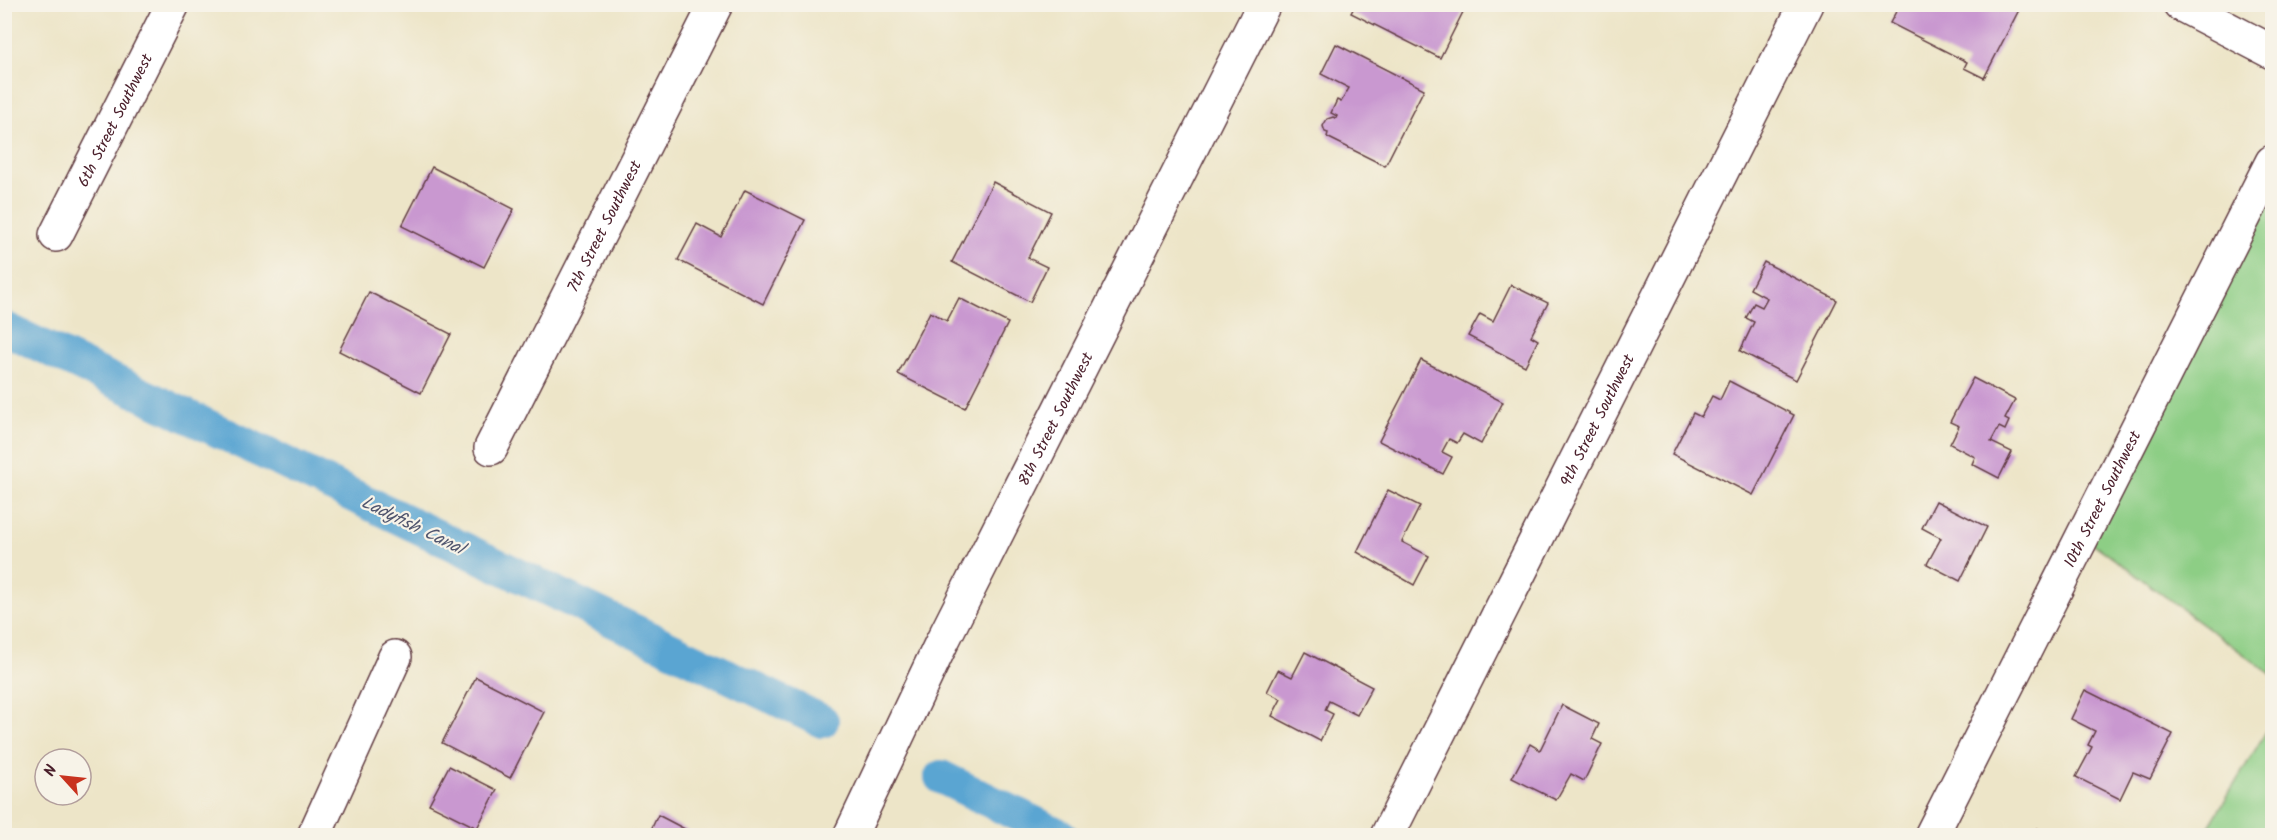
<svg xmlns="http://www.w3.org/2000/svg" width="2277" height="840" font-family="Kalam,sans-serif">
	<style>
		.green { fill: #8dce85; stroke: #6c7658; stroke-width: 1.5 }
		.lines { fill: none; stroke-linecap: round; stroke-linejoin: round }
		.canal { stroke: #5aa5d2; stroke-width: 34 }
		.building { fill: #c998d0 }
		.minor-casing { stroke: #623d43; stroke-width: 36 }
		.minor { stroke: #fff; stroke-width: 33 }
		.labels { text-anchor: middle; stroke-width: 4.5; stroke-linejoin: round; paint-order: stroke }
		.street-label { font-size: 16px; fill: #4a1f2b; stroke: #f7f3e8 }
		.water-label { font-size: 18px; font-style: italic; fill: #50556e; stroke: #f7f3e8 }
	</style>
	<rect width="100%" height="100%" fill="#f7f3e8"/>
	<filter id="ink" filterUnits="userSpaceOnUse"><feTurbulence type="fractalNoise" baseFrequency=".0167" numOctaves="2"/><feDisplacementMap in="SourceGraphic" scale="12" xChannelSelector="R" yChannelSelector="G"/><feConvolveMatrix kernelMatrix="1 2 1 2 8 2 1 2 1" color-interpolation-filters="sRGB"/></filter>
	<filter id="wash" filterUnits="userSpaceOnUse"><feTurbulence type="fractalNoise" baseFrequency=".008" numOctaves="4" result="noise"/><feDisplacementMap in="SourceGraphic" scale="24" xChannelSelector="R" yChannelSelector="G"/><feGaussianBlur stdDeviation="1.35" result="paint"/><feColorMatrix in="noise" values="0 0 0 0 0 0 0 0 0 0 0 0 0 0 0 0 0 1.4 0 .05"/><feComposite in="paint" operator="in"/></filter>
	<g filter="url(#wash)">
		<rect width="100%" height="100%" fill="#ede5c8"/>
		<g class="green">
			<polygon points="2272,163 2272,675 2072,528"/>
			<polygon points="2272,722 2272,835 2203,835 2204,835"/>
		</g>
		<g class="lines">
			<g class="canal">
				<polyline points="4,328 822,721"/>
				<polyline points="941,777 1061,836"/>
			</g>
		</g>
		<g id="blocks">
			<g class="building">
				<polygon points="1356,4 1467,4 1440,58 1351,13"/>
				<polygon points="1900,4 2022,4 1984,78 1964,68 1967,62 1890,23"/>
				<polygon points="1336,44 1424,89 1385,166 1327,137 1328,133 1325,132 1323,126 1327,119 1333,117 1336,118 1337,116 1331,113 1337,100 1341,102 1349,88 1321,74"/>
				<polygon points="432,167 514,209 484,267 402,226"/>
				<polygon points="993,182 1051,212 1028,258 1047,267 1030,302 952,262"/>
				<polygon points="745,190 805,220 763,304 678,260 697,224 721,237"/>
				<polygon points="1764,262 1837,300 1796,380 1740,351 1754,322 1746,318 1754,303 1762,307 1767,298 1750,289"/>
				<polygon points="1511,285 1548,303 1531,336 1538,340 1525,366 1468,336 1480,314 1493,321"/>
				<polygon points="369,292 451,334 421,393 339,351"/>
				<polygon points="959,298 1008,323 965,408 898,374 930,312 947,321"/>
				<polygon points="1421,360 1503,402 1481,444 1463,434 1457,443 1449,439 1442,452 1452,457 1443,474 1379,441"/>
				<polygon points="1973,378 2015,400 2005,419 2009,421 2005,430 1999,427 1991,442 2012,452 1999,478 1972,464 1975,457 1950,444 1959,426 1950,422"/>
				<polygon points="1729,381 1794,415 1753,495 1672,454 1693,413 1701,417 1712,396 1720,400"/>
				<polygon points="1388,490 1420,506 1402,542 1429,556 1414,585 1357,552"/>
				<polygon points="1936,501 1987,527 1960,581 1927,564 1941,538 1922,528"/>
				<polygon points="1305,652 1372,687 1357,715 1329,701 1325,710 1333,714 1320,741 1272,716 1281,699 1267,692 1278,670 1292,677"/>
				<polygon points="476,677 544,712 510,778 442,743"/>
				<polygon points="2085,690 2173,734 2150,779 2133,772 2120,799 2076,777 2092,747 2088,745 2095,731 2071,719"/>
				<polygon points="1562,705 1599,724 1592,739 1602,744 1584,781 1571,774 1556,800 1512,778 1530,744 1540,750"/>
				<polygon points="449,766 497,790 477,828 429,804"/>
				<polygon points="658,815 698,836 648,836"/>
				<polygon points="2037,828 2051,836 2033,836"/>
			</g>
		</g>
	</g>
	<g filter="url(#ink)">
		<use href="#blocks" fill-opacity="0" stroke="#623d43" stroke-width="1.5"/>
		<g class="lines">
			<g class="minor-casing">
				<g id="minor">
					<polyline points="2180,4 2272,52"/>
					<path id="s1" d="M56,235L173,4"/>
					<path id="s2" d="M491,448L716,4"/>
					<polyline points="314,836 395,657"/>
					<path id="s3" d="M850,836L941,644L1264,4"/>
					<path id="s4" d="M1387,836L1806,4"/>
					<path id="s5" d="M1931,836L2272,162"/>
				</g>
			</g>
			<use href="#minor" class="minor"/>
		</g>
	</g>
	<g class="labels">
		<g class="street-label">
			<text dy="6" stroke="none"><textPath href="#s1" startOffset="129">6th Street Southwest</textPath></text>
			<text dy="6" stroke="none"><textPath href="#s2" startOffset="249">7th Street Southwest</textPath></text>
			<text dy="6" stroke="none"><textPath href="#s3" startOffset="465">8th Street Southwest</textPath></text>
			<text dy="6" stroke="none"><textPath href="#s4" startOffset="466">9th Street Southwest</textPath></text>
			<text dy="6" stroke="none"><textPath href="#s5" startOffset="378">10th Street Southwest</textPath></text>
		</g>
		<g class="water-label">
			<text transform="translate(413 525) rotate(26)" y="6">Ladyfish Canal</text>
		</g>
	</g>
	<rect width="2277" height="840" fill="none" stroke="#f7f3e8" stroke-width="24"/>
	<g transform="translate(63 777) rotate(297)"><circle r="28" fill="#f7f3e8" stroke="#b29e9c" stroke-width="1.5"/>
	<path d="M0-4.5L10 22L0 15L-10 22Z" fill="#c8321e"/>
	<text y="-9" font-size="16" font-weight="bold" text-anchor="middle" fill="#4a1f2b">N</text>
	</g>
</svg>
